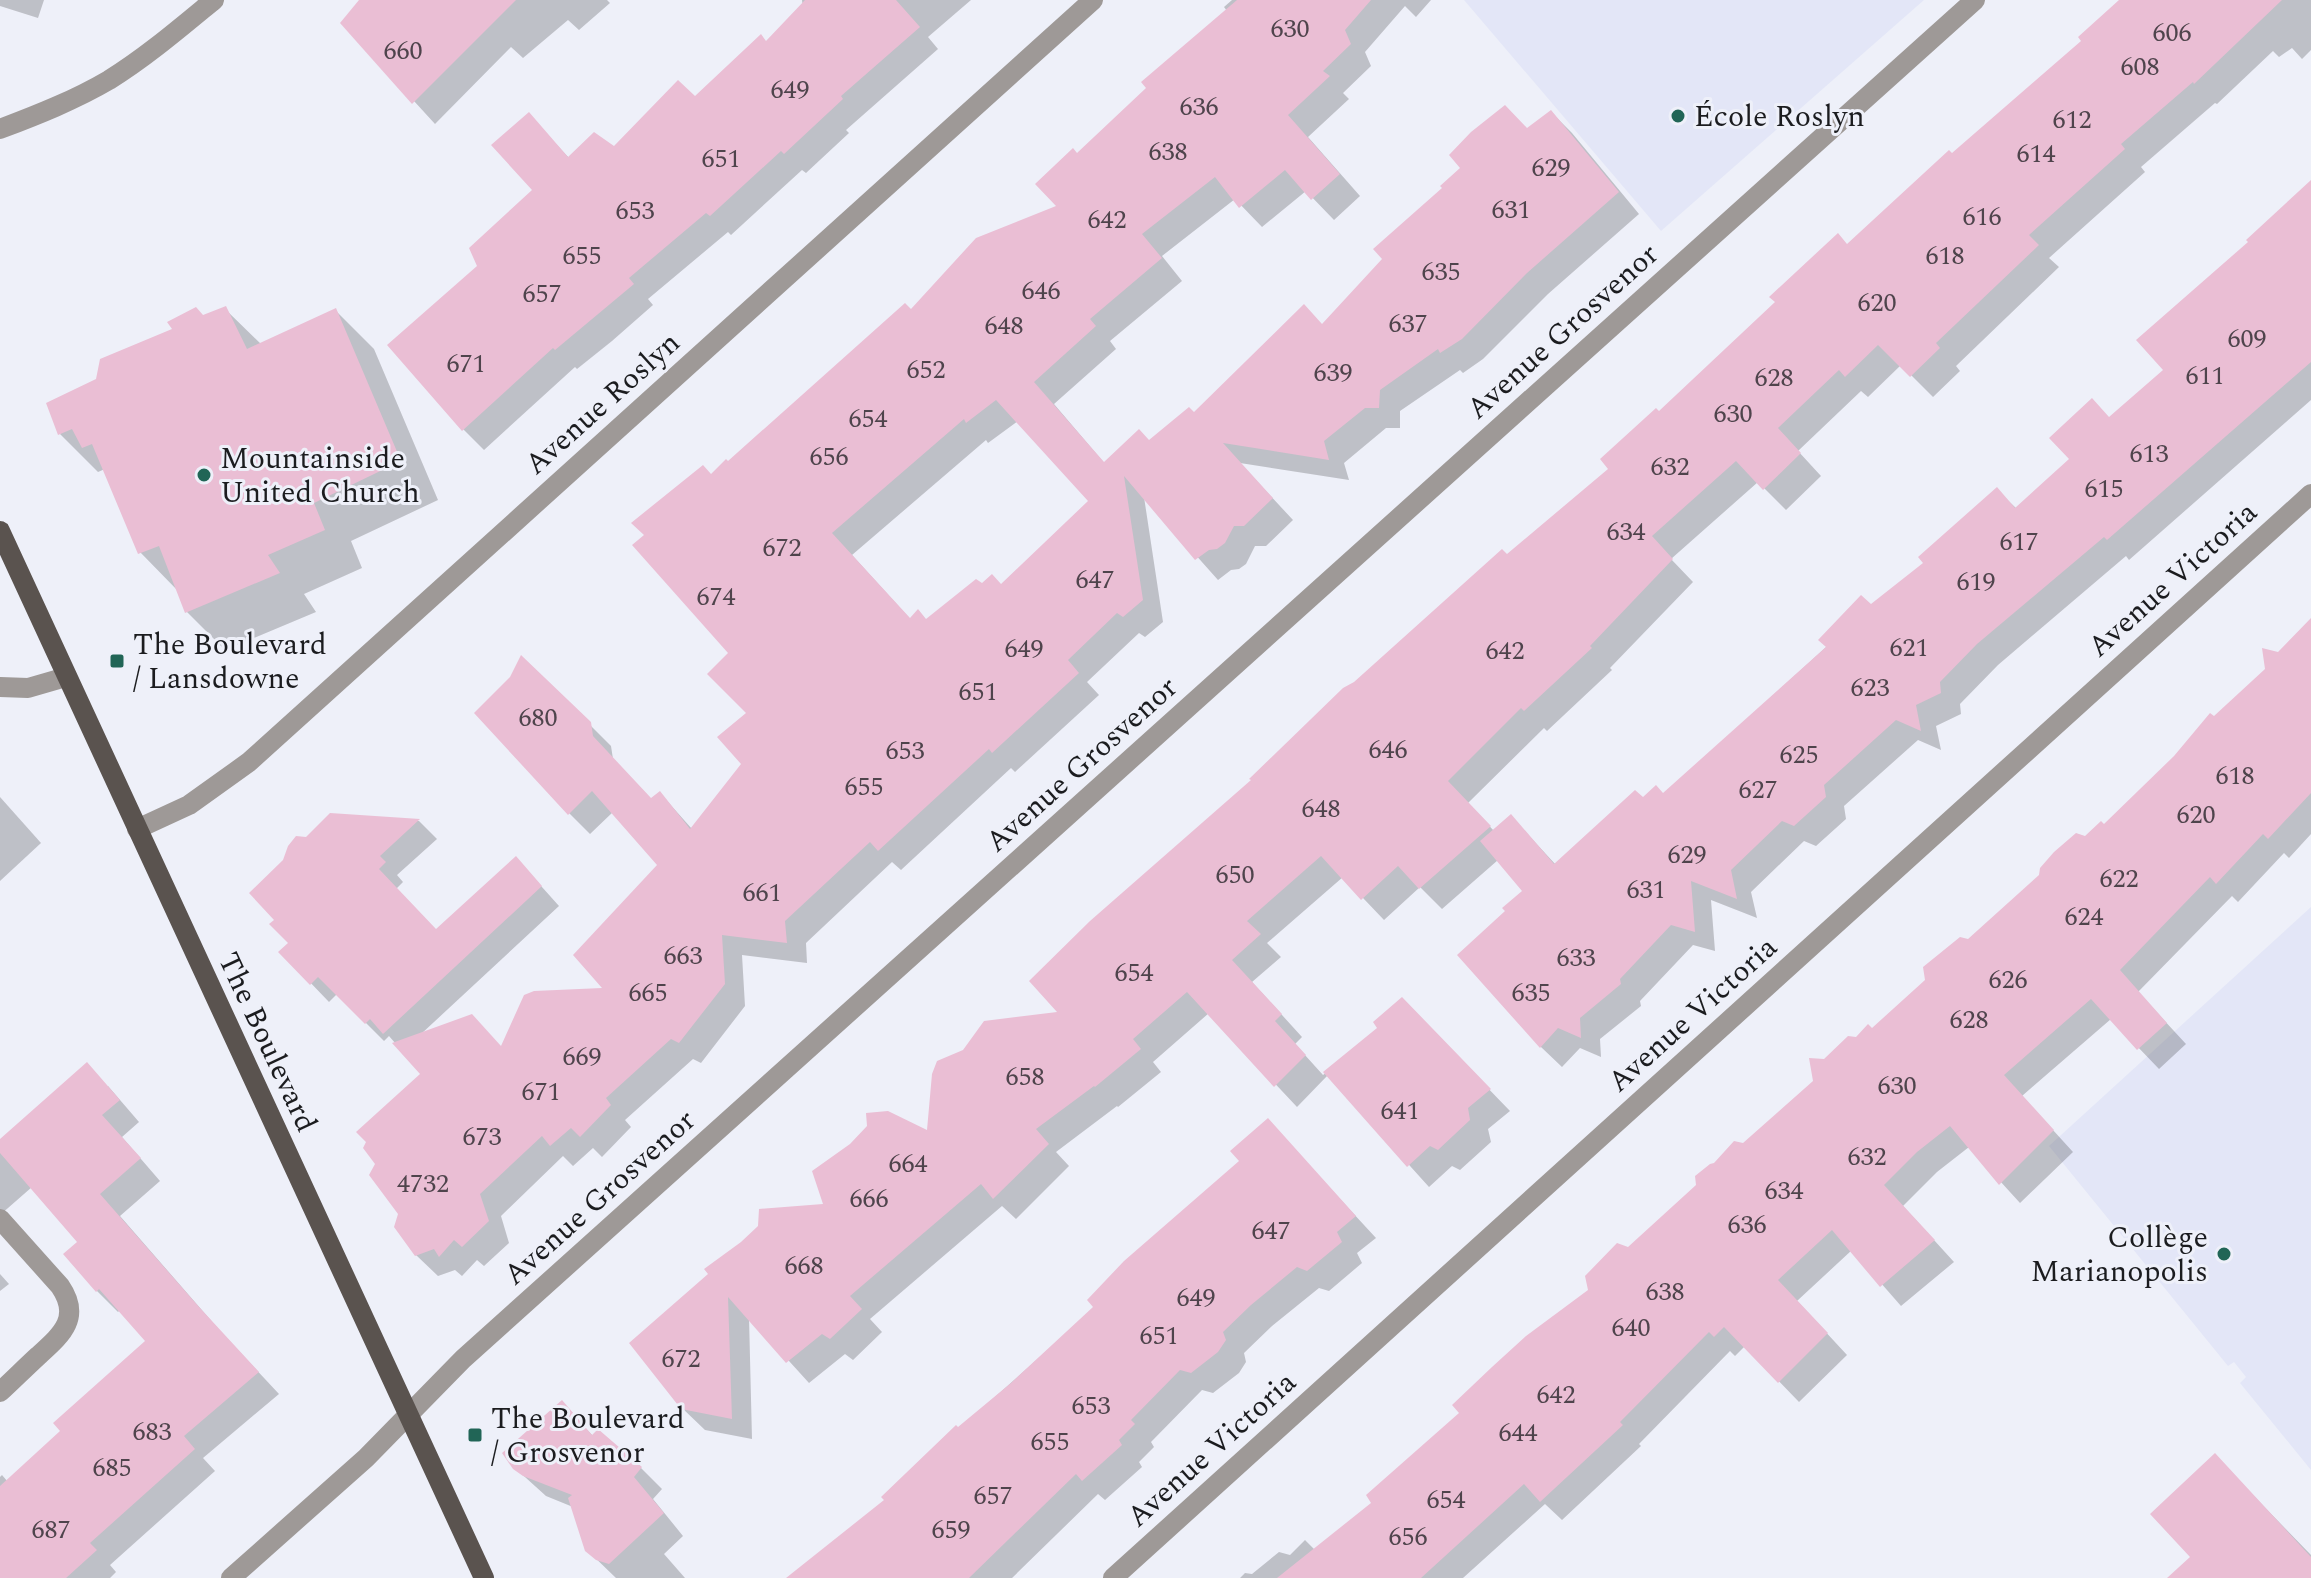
<svg xmlns="http://www.w3.org/2000/svg" width="2311" height="1578" font-family="Spectral,serif">
	<style>
		.built { fill: #e3e6f7 }
		.shadow { fill: #0003; fill-rule: evenodd }
		.building { fill: #eabed4; fill-rule: evenodd }
		.lines { fill: none; stroke-linecap: round; stroke-linejoin: round }
		.minor { stroke: #9e9997; stroke-width: 20 }
		.major { stroke: #5a534f; stroke-width: 20 }
		.poi-dot { fill: #216556; stroke: #eef0f9; stroke-width: 3 }
		.labels { text-anchor: middle; stroke-width: 6; stroke-linejoin: round; paint-order: stroke }
		.number-label { font-size: 26px; fill: #4f444c }
		.poi-label { font-size: 30px; fill: #1b1c1f; stroke: #eef0f9; text-anchor: start }
		.street-label { font-size: 30px; fill: #1b1c1f; stroke: #eef0f9 }
	</style>
	<rect width="100%" height="100%" fill="#eef0f9"/>
	<g class="built">
		<polygon points="1464,0 1924,0 1661,231"/>
		<polygon points="2311,907 2311,1470 2240,1383 2246,1377 2234,1362 2228,1366 2049,1146"/>
	</g>
	<g class="shadow">
		<polygon points="0,0 44,0 38,18 0,6"/>
		<polygon points="375,0 607,0 610,3 579,30 568,20 523,58 511,47 435,124 349,30"/>
		<polygon points="802,0 971,0 928,37 938,49 846,130 849,133 806,173 802,170 731,235 728,232 648,299 653,305 612,341 577,369 575,367 484,450 463,429 479,266 534,190 529,115 570,159 614,148 695,98 814,93"/>
		<path d="M1232,0H1431L1416,17L1405,6L1365,52L1371,66L1343,93L1349,99L1308,137L1360,196L1334,220L1306,191L1262,227L1235,199L1162,256L1182,281L1110,341L1116,349L1054,404L1105,464L1150,442L1194,414L1323,326L1528,130L1551,112L1572,133L1639,214L1548,294L1483,359L1463,373L1460,370L1400,411V428H1386L1344,463L1349,480L1240,463L1293,520L1266,546H1255L1246,564L1239,569L1231,570L1218,580L1144,497L1163,622L1145,637L1139,633L1087,682L1099,695L1015,772L1011,768L901,870L892,862L806,943L807,963L742,955L745,1006L701,1063L693,1059L625,1120L631,1127L602,1157L593,1148L573,1166L563,1156L501,1216L509,1243L484,1266L477,1260L462,1276L455,1270L438,1276L416,1255L423,1075L389,1036L384,1041L337,994L329,1002L281,952L291,943L277,920L306,839L330,815L419,821L437,839L397,875L403,882L396,889L436,932L516,858L559,906L420,1035L502,1048L606,990L659,865L613,812L590,834L569,813L589,724L611,746L613,759L652,800L660,793L692,829L744,764L749,713L731,653L711,476L911,312L1059,206L1078,156L1227,11L1224,7ZM1018,421L1090,501L1001,586L982,585L927,621L911,620L852,555L986,440L988,443Z"/>
		<polygon points="2123,0 2311,0 2311,50 2302,59 2292,48 2279,57 2273,51 2217,104 2215,103 2141,167 2145,172 2049,258 2059,267 1956,366 1960,371 1933,397 1901,365 1868,397 1861,391 1798,451 1821,476 1786,510 1758,482 1671,559 1693,582 1610,668 1612,670 1547,731 1544,728 1468,803 1494,831 1511,816 1556,865 1643,800 1664,795 1871,606 1926,563 1997,490 2017,509 2072,459 2110,419 2166,370 2251,242 2311,183 2311,400 2129,560 2126,556 1998,665 1960,704 1961,714 1936,726 1941,750 1918,740 1844,806 1846,819 1816,846 1804,841 1751,892 1757,918 1711,900 1715,951 1693,945 1640,1001 1641,1006 1600,1039 1601,1057 1580,1048 1562,1067 1541,1047 1507,911 1525,891 1498,860 1442,909 1420,887 1384,920 1343,877 1267,943 1281,957 1252,982 1302,1037 1295,1044 1323,1075 1380,1028 1423,1021 1510,1111 1488,1129 1491,1142 1460,1170 1452,1166 1429,1187 1328,1075 1297,1107 1209,1013 1153,1062 1161,1072 1118,1107 1117,1106 1056,1152 1069,1166 1016,1219 1002,1206 870,1319 882,1332 853,1360 845,1354 809,1383 749,1317 752,1439 705,1430 682,1408 631,1343 929,1133 1061,1014 1254,781 1355,684 1611,470 1659,414 2084,42"/>
		<polygon points="225,309 261,344 336,311 374,349 438,500 351,541 362,568 304,594 316,612 225,650 187,612 179,592 140,552 105,469 98,472 60,434 98,380 202,317"/>
		<polygon points="2311,634 2311,834 2289,858 2284,853 2238,902 2232,896 2138,992 2186,1044 2159,1069 2111,1019 2022,1096 2073,1152 2020,1203 1969,1147 1937,1172 1903,1206 1954,1262 1901,1306 1852,1250 1797,1301 1847,1355 1799,1402 1745,1346 1735,1356 1730,1351 1639,1444 1641,1446 1562,1520 1545,1504 1463,1578 1240,1578 1245,1573 1252,1574 1279,1552 1290,1555 1305,1540 1315,1550 1374,1503 1590,1291 1628,1250 1815,1082 1825,1061 1872,1030 2085,839 2104,826 2267,670 2278,654"/>
		<polygon points="0,797 41,843 0,881"/>
		<polygon points="108,1086 139,1122 122,1137 160,1181 120,1216 221,1332 279,1394 203,1458 215,1471 110,1565 116,1572 110,1578 0,1578 0,1477 2,1475 8,1482 63,1431 147,1341 120,1310 118,1312 97,1291 66,1255 80,1242 32,1187 0,1215 0,1141"/>
		<polygon points="1268,1121 1376,1238 1357,1253 1362,1263 1329,1291 1319,1288 1272,1326 1244,1353 1246,1362 1239,1373 1213,1393 1202,1390 1151,1442 1154,1447 1139,1462 1142,1467 1105,1500 1098,1494 1012,1578 816,1578 887,1500 958,1430 1096,1307 1241,1161"/>
		<polygon points="0,1274 9,1284 0,1291"/>
		<polygon points="562,1403 593,1436 641,1468 662,1489 653,1499 683,1536 664,1554 685,1578 616,1578 587,1550 573,1507 546,1496 515,1468"/>
		<polygon points="2215,1456 2311,1555 2311,1578 2170,1578 2192,1558"/>
	</g>
	<g class="building">
		<polygon points="359,0 516,0 412,104 340,23"/>
		<polygon points="805,0 896,0 920,27 841,96 843,99 784,154 781,151 710,216 706,213 629,278 634,284 555,350 553,348 462,431 387,345 477,266 469,248 532,190 491,145 529,112 568,157 594,132 614,146 678,80 695,96 761,34 766,41"/>
		<path d="M1237,0H1371L1345,30L1351,44L1323,71L1330,76L1288,115L1340,174L1311,200L1285,170L1239,208L1215,177L1142,234L1162,258L1090,319L1096,326L1034,382L1104,462L1139,429L1149,440L1189,407L1194,412L1304,304L1322,324L1382,259L1373,249L1442,188L1440,186L1460,168L1449,155L1471,132L1505,105L1527,128L1551,110L1619,192L1527,273L1462,339L1440,353L1438,349L1380,390L1379,408H1365L1324,441L1329,460L1223,443L1273,498L1244,526H1234L1225,543L1217,549L1209,550L1195,560L1124,476L1143,600L1123,617L1117,613L1068,660L1079,673L992,753L989,749L878,851L870,842L785,921L787,943L722,935L725,984L679,1043L671,1039L606,1098L611,1105L580,1137L571,1128L550,1146L542,1136L480,1194L489,1221L462,1247L454,1240L439,1257L434,1249L415,1256L394,1227L398,1214L369,1175L375,1164L363,1148L366,1142L356,1132L420,1074L392,1043L472,1014L501,1046L524,995L534,991L602,988L573,955L657,865L592,791L568,815L474,713L510,677L521,655L591,722L593,736L651,798L660,791L690,829L741,764L717,737L746,713L707,674L728,653L632,545L644,535L631,523L703,465L711,474L726,459L728,461L905,303L911,309L976,238L1056,206L1035,184L1073,148L1077,153L1146,88L1141,82ZM996,400L1088,501L1001,584L992,574L982,583L976,579L926,619L918,609L910,618L832,533L964,419L966,423Z"/>
		<polygon points="2119,0 2282,0 2194,84 2193,82 2121,144 2125,149 2029,235 2039,245 1936,343 1940,348 1910,377 1878,345 1845,377 1839,370 1778,428 1801,453 1763,490 1736,461 1652,536 1673,559 1590,646 1592,648 1524,711 1521,708 1448,781 1491,826 1419,889 1398,866 1361,900 1321,856 1247,921 1261,934 1232,960 1282,1014 1275,1021 1306,1055 1274,1087 1187,992 1133,1039 1141,1049 1095,1087 1094,1086 1036,1129 1049,1144 993,1199 981,1184 850,1296 862,1309 830,1339 822,1334 786,1363 728,1297 732,1419 681,1409 629,1343 708,1274 704,1269 741,1242 758,1226 759,1209 823,1204 812,1171 850,1144 867,1126 866,1113 888,1111 927,1130 932,1074 937,1061 963,1050 984,1021 1057,1012 1029,981 1090,921 1251,780 1249,779 1343,688 1354,682 1502,549 1507,554 1608,469 1600,459 1656,408 1659,411 1775,302 1769,297 1838,233 1847,244 1949,150 1952,153 2081,41 2078,37"/>
		<polygon points="2311,180 2311,362 2107,540 2104,537 1977,644 1940,682 1941,693 1916,705 1921,731 1896,720 1824,785 1826,797 1794,826 1782,821 1731,870 1737,899 1691,881 1695,932 1671,925 1620,979 1621,984 1580,1018 1581,1038 1558,1028 1540,1048 1457,955 1505,911 1502,908 1522,891 1480,841 1511,814 1554,864 1635,790 1643,797 1656,785 1663,793 1826,647 1818,640 1861,595 1871,604 1923,563 1918,557 1997,487 2015,508 2069,459 2049,438 2092,398 2109,417 2163,370 2136,340 2248,242 2246,240"/>
		<polygon points="226,306 247,349 336,308 401,461 314,503 325,530 268,555 280,573 185,613 159,546 138,554 92,444 82,448 72,429 58,435 46,403 96,379 100,359 172,329 167,322 196,307 203,315"/>
		<polygon points="2311,618 2311,793 2268,839 2263,834 2216,884 2210,877 2120,970 2167,1023 2137,1050 2091,999 2004,1075 2054,1130 1999,1185 1950,1126 1917,1152 1884,1185 1935,1240 1880,1287 1832,1230 1778,1280 1828,1333 1778,1383 1724,1327 1714,1337 1709,1332 1620,1422 1623,1425 1540,1502 1524,1484 1421,1578 1277,1578 1371,1503 1366,1495 1459,1413 1452,1405 1492,1367 1526,1336 1588,1290 1585,1276 1617,1243 1628,1247 1696,1185 1695,1176 1710,1164 1714,1163 1734,1141 1743,1143 1813,1081 1809,1058 1824,1059 1848,1036 1856,1037 1868,1024 1872,1028 1925,980 1923,967 1960,937 1968,939 2039,875 2040,868 2054,852 2076,833 2085,836 2101,821 2104,824 2174,756 2210,713 2214,716 2265,669 2262,648 2278,652"/>
		<polygon points="330,813 420,819 380,856 386,862 379,869 436,929 516,856 542,886 383,1034 370,1019 365,1024 318,977 310,985 278,952 288,943 269,924 274,920 249,893 283,860 288,846 296,836 306,837"/>
		<polygon points="1402,997 1491,1089 1468,1108 1470,1120 1438,1150 1430,1146 1407,1167 1323,1072 1377,1028 1373,1022"/>
		<polygon points="87,1062 120,1100 102,1115 141,1158 100,1194 200,1308 259,1372 184,1436 195,1449 90,1543 97,1550 66,1578 0,1578 0,1486 60,1431 53,1423 145,1341 99,1289 96,1292 63,1254 77,1242 0,1153 0,1139"/>
		<polygon points="1268,1118 1356,1216 1337,1232 1342,1242 1307,1271 1297,1267 1251,1305 1223,1332 1226,1340 1218,1352 1191,1373 1180,1370 1131,1420 1135,1424 1119,1440 1122,1445 1082,1481 1076,1474 969,1578 786,1578 884,1500 881,1497 956,1425 958,1427 1011,1383 1093,1307 1087,1300 1124,1261 1239,1161 1230,1151"/>
		<polygon points="562,1400 592,1435 598,1429 642,1467 634,1477 664,1513 609,1564 596,1560 585,1551 568,1498 572,1495 523,1476 513,1469 502,1453"/>
		<polygon points="2215,1453 2311,1557 2311,1578 2167,1578 2190,1557 2150,1514"/>
	</g>
	<g class="lines">
		<g class="minor">
			<path d="M0,129C37,115 75,100 109,80C146,57 180,28 214,0"/>
			<polyline points="0,687 28,688 66,677"/>
			<polyline points="137,829 189,805 249,762 1093,0"/>
			<path d="M0,1219L60,1286C82,1318 61,1335 38,1356C25,1368 13,1380 0,1392"/>
			<polyline points="231,1578 366,1458 463,1359 1975,0"/>
			<polyline points="1113,1578 2311,494"/>
		</g>
		<polyline class="major" points="0,531 484,1578"/>
	</g>
	<g class="poi-dot">
		<circle cx="1678" cy="116" r="8"/>
		<circle cx="204" cy="475" r="8"/>
		<rect x="109" y="653" width="16" height="16" rx="4"/>
		<circle cx="2224" cy="1254" r="8"/>
		<rect x="467" y="1427" width="16" height="16" rx="4"/>
	</g>
	<g class="labels">
		<g class="number-label">
			<text x="1290" y="37">630</text>
			<text x="2172" y="41">606</text>
			<text x="403" y="59">660</text>
			<text x="2140" y="75">608</text>
			<text x="790" y="98">649</text>
			<text x="1199" y="115">636</text>
			<text x="2072" y="128">612</text>
			<text x="1168" y="160">638</text>
			<text x="2036" y="162">614</text>
			<text x="721" y="167">651</text>
			<text x="1551" y="176">629</text>
			<text x="1511" y="218">631</text>
			<text x="635" y="219">653</text>
			<text x="1982" y="225">616</text>
			<text x="1107" y="228">642</text>
			<text x="582" y="264">655</text>
			<text x="1945" y="264">618</text>
			<text x="1441" y="280">635</text>
			<text x="1041" y="299">646</text>
			<text x="542" y="302">657</text>
			<text x="1877" y="311">620</text>
			<text x="1408" y="332">637</text>
			<text x="1004" y="334">648</text>
			<text x="2247" y="347">609</text>
			<text x="466" y="372">671</text>
			<text x="926" y="378">652</text>
			<text x="1333" y="381">639</text>
			<text x="2205" y="384">611</text>
			<text x="1774" y="386">628</text>
			<text x="1733" y="422">630</text>
			<text x="868" y="427">654</text>
			<text x="2149" y="462">613</text>
			<text x="829" y="465">656</text>
			<text x="1670" y="475">632</text>
			<text x="2104" y="497">615</text>
			<text x="1626" y="540">634</text>
			<text x="2019" y="550">617</text>
			<text x="782" y="556">672</text>
			<text x="1095" y="588">647</text>
			<text x="1976" y="590">619</text>
			<text x="716" y="605">674</text>
			<text x="1909" y="656">621</text>
			<text x="1024" y="657">649</text>
			<text x="1505" y="659">642</text>
			<text x="1870" y="696">623</text>
			<text x="978" y="700">651</text>
			<text x="538" y="726">680</text>
			<text x="1388" y="758">646</text>
			<text x="905" y="759">653</text>
			<text x="1799" y="763">625</text>
			<text x="2235" y="784">618</text>
			<text x="864" y="795">655</text>
			<text x="1758" y="798">627</text>
			<text x="1321" y="817">648</text>
			<text x="2196" y="823">620</text>
			<text x="1687" y="863">629</text>
			<text x="1235" y="883">650</text>
			<text x="2119" y="887">622</text>
			<text x="1646" y="898">631</text>
			<text x="762" y="901">661</text>
			<text x="2084" y="925">624</text>
			<text x="683" y="964">663</text>
			<text x="1576" y="966">633</text>
			<text x="1134" y="981">654</text>
			<text x="2008" y="988">626</text>
			<text x="648" y="1001">665</text>
			<text x="1531" y="1001">635</text>
			<text x="1969" y="1028">628</text>
			<text x="582" y="1065">669</text>
			<text x="1025" y="1085">658</text>
			<text x="1897" y="1094">630</text>
			<text x="541" y="1100">671</text>
			<text x="1400" y="1119">641</text>
			<text x="482" y="1145">673</text>
			<text x="1867" y="1165">632</text>
			<text x="908" y="1172">664</text>
			<text x="423" y="1192">4732</text>
			<text x="1784" y="1199">634</text>
			<text x="869" y="1207">666</text>
			<text x="1747" y="1233">636</text>
			<text x="1271" y="1239">647</text>
			<text x="804" y="1274">668</text>
			<text x="1665" y="1300">638</text>
			<text x="1196" y="1306">649</text>
			<text x="1631" y="1336">640</text>
			<text x="1159" y="1344">651</text>
			<text x="681" y="1367">672</text>
			<text x="1556" y="1403">642</text>
			<text x="1091" y="1414">653</text>
			<text x="152" y="1440">683</text>
			<text x="1518" y="1441">644</text>
			<text x="1050" y="1450">655</text>
			<text x="112" y="1476">685</text>
			<text x="993" y="1504">657</text>
			<text x="1446" y="1508">654</text>
			<text x="51" y="1538">687</text>
			<text x="951" y="1538">659</text>
			<text x="1408" y="1545">656</text>
		</g>
		<g class="poi-label">
			<text x="1694" y="126">École Roslyn</text>
			<text x="220" y="468">Mountainside<tspan x="220" dy="34">United Church</tspan></text>
			<text x="133" y="654">The Boulevard<tspan x="133" dy="34">/ Lansdowne</tspan></text>
			<text x="2208" y="1247" text-anchor="end">Collège<tspan x="2208" dy="34">Marianopolis</tspan></text>
			<text x="491" y="1428">The Boulevard<tspan x="491" dy="34">/ Grosvenor</tspan></text>
		</g>
		<g class="street-label">
			<text transform="translate(1562 331) rotate(-42)" y="10">Avenue Grosvenor</text>
			<text transform="translate(602 403) rotate(-42)" y="10">Avenue Roslyn</text>
			<text transform="translate(2172 579) rotate(-42)" y="10">Avenue Victoria</text>
			<text transform="translate(1081 764) rotate(-42)" y="10">Avenue Grosvenor</text>
			<text transform="translate(1692 1014) rotate(-42)" y="10">Avenue Victoria</text>
			<text transform="translate(268 1042) rotate(65)" y="10">The Boulevard</text>
			<text transform="translate(599 1197) rotate(-42)" y="10">Avenue Grosvenor</text>
			<text transform="translate(1211 1449) rotate(-42)" y="10">Avenue Victoria</text>
		</g>
	</g>
</svg>
